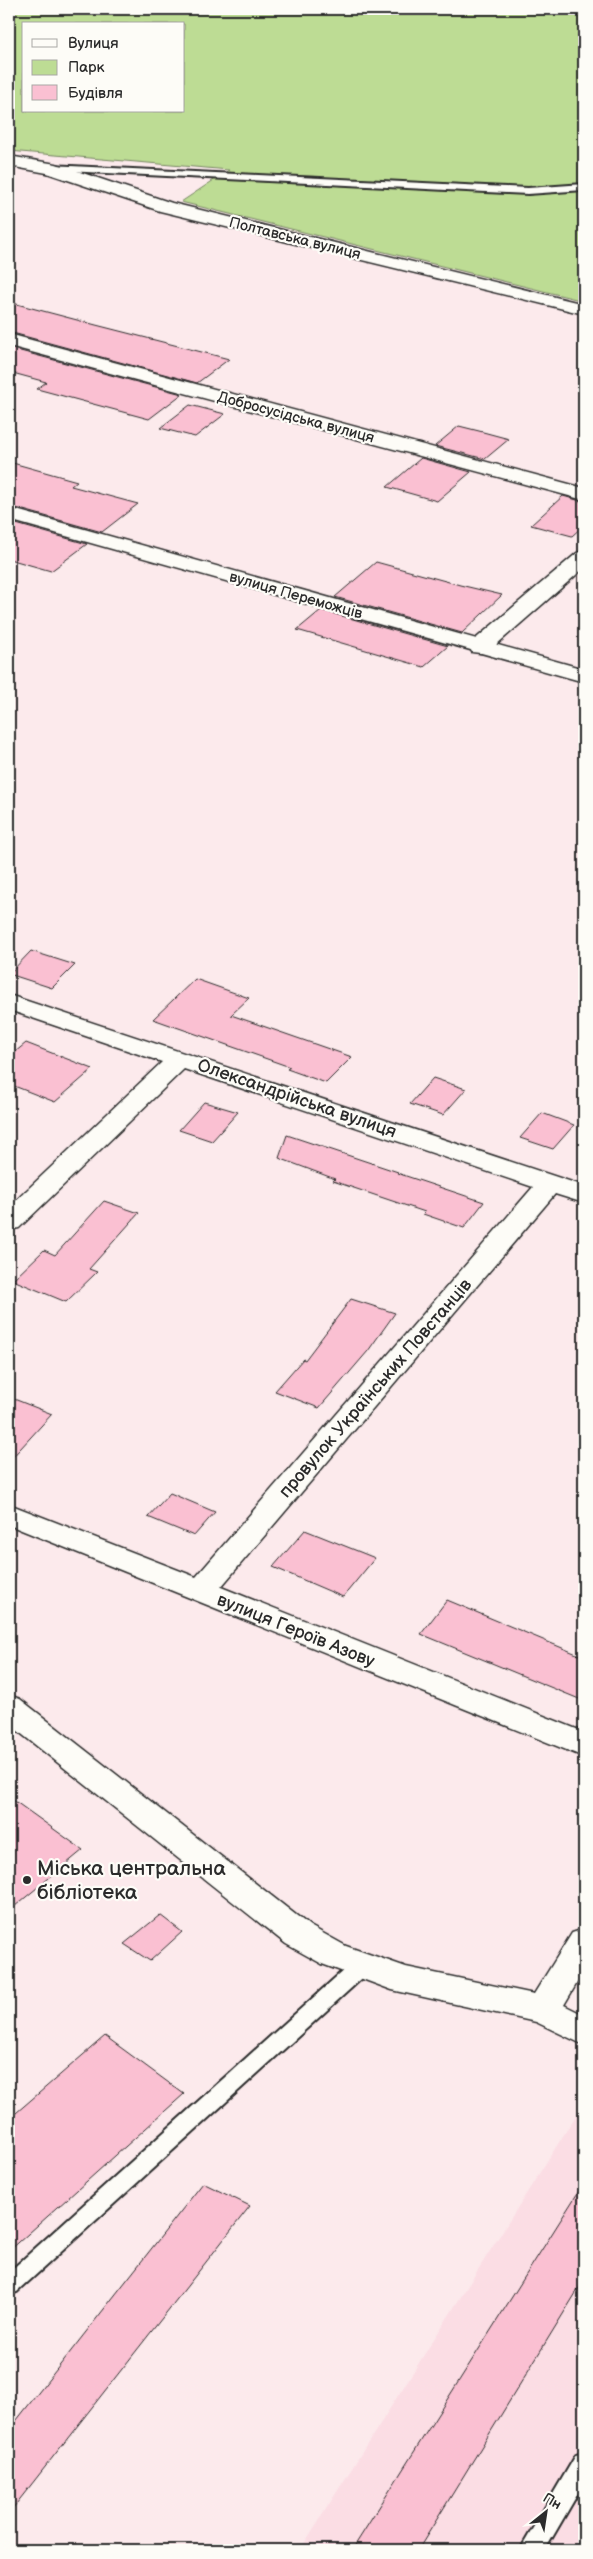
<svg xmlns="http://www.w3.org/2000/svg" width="593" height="2559" font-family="'Balsamiq Sans',sans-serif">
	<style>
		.built { fill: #fbdde4 }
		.green { fill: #bddc94; stroke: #748460; fill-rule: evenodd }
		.building { fill: #fac0d2; stroke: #2b2b2b }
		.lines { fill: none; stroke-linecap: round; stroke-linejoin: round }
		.lane-casing { stroke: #2b2b2b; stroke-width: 4 }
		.street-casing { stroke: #2b2b2b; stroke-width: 3 }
		.secondary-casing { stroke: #2b2b2b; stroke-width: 3 }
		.lane { fill: #fdfcf7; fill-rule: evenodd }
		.street { fill: #fdfcf7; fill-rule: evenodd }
		.secondary { fill: #fdfcf7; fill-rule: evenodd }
		.poi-dot { fill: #2b2b2b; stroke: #fdfcf7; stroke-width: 2 }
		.labels { text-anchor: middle; stroke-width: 4.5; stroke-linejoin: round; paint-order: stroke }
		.far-street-label { font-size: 15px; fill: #2b2b2b; stroke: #fdfcf7 }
		.street-label { font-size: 18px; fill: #2b2b2b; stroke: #fdfcf7 }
		.near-poi-label { font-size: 21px; fill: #2b2b2b; stroke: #fdfcf7; text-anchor: start }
	</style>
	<rect width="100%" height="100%" fill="#fceaec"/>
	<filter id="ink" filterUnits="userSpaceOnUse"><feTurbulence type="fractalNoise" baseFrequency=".02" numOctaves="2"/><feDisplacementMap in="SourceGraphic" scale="10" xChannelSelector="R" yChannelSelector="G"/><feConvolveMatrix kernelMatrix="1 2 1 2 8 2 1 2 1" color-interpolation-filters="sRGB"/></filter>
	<g filter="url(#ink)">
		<polygon class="built" points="584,2103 584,2550 300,2550"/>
		<path class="green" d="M9,9H584V301L181,202L229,170L9,151ZM24,24H184V111H24Z"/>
		<g class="building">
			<polygon points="9,302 96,325 229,359 197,383 9,332"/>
			<polygon points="9,348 182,394 149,419 37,389 46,382 9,372"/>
			<polygon points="190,405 225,414 195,437 160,428"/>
			<polygon points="459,426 483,432 509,439 485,459 435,446"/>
			<polygon points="421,458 471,472 437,501 387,487"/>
			<polygon points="9,462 77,481 71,486 138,504 102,532 9,506"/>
			<polygon points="563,496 584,502 584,525 572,536 531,525"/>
			<polygon points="9,522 87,544 51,571 9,559"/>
			<polygon points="376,562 460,585 502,595 462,633 335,597"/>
			<polygon points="321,610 448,646 424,667 297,630"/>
			<polygon points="31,951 75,965 52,988 9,974"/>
			<polygon points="195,979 249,998 231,1015 352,1057 326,1083 287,1069 290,1067 153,1019"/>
			<polygon points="26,1043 93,1069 55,1102 9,1084 9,1057"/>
			<polygon points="433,1078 466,1089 443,1115 410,1104"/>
			<polygon points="204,1102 238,1112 212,1141 179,1130"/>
			<polygon points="542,1113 574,1125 553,1149 520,1138"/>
			<polygon points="287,1135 398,1172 397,1173 484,1202 464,1228 423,1214 425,1212 333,1181 335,1179 279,1158"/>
			<polygon points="104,1201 139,1213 89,1269 97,1272 66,1302 13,1280 44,1250 55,1255"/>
			<polygon points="351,1299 395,1313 368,1351 319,1408 275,1391 303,1359 305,1360"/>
			<polygon points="9,1397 52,1414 9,1461"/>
			<polygon points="170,1493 215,1512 194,1536 148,1517"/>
			<polygon points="305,1530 375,1558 343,1597 273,1567"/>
			<polygon points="447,1600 584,1657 584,1701 421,1634"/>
			<polygon points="9,1797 83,1850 9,1911"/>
			<polygon points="160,1915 182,1932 150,1961 124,1944"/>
			<polygon points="105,2036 184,2094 9,2251 9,2119"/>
			<polygon points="203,2183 250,2206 9,2513 9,2430"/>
			<polygon points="584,2183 584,2280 418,2550 352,2550"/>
		</g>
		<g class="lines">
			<g class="lane-casing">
				<g id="lane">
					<polygon points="50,165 528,188 584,184 584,190 528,194 46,170 46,166"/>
					<polygon points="363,1957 370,1959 373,1965 370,1971 17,2292 9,2294 9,2272 356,1959"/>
					<polygon points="584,2452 584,2483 545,2550 520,2550 576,2455"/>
				</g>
			</g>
			<g class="street-casing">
				<g id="street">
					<polygon points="9,156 56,164 172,203 584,304 584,314 160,211 47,173 9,166"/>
					<polygon points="9,334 584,488 584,500 9,346"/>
					<polygon points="584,551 584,568 488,652 480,653 472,652 469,647 472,642 577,553"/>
					<polygon points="9,995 584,1186 584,1203 555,1194 221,1587 584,1732 584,1757 9,1525 9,1504 196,1577 533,1187 184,1069 19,1228 9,1230 9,1207 162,1062 9,1010"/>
					<polygon points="9,1695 20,1699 310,1926 346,1946 406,1967 534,1994 572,1933 584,1929 584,1971 564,2005 584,2015 584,2045 536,2022 392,1990 322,1964 286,1944 9,1724"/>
				</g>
			</g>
			<g class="secondary-casing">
				<polygon id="secondary" points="9,508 584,669 584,682 9,520"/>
			</g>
			<use href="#lane" class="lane"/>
			<use href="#street" class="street"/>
			<use href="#secondary" class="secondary"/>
		</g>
	</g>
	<circle class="poi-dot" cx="27" cy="1880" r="5"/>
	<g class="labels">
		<g class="far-street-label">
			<text transform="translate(295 238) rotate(14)" y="5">Полтавська вулиця</text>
			<text transform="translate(296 417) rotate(15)" y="5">Добросусідська вулиця</text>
			<text transform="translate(296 595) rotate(16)" y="5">вулиця Переможців</text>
		</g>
		<g class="street-label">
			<text transform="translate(297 1098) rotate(19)" y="6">Олександрійська вулиця</text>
			<text transform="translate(375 1388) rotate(-49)" y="6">провулок Українських Повстанців</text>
			<text transform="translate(296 1630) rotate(22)" y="6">вулиця Героїв Азову</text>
		</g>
		<g class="near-poi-label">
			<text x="37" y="1875">Міська центральна<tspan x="37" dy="24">бібліотека</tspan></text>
		</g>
	</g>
	<rect width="593" height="2559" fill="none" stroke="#fdfcf7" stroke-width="30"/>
	<rect x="15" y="15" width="563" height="2529" fill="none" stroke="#2b2b2b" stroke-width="2" filter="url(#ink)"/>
	<rect x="22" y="22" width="162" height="90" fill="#fdfcf7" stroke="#a9a8a5"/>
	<rect x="32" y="39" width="25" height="8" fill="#fdfcf7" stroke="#a9a8a5"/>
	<text x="68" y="48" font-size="15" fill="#2b2b2b">Вулиця</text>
	<rect x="32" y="60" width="25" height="15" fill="#bddc94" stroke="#a9a8a5"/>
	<text x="68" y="72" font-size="15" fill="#2b2b2b">Парк</text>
	<rect x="32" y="85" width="25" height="15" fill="#fac0d2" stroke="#a9a8a5"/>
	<text x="68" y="98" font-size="15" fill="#2b2b2b">Будівля</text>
	<g transform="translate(546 2512) rotate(30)" stroke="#fdfcf7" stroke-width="4" paint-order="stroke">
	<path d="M0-4L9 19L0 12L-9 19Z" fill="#2b2b2b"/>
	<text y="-8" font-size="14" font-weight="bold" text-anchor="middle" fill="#2b2b2b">Пн</text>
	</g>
</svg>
